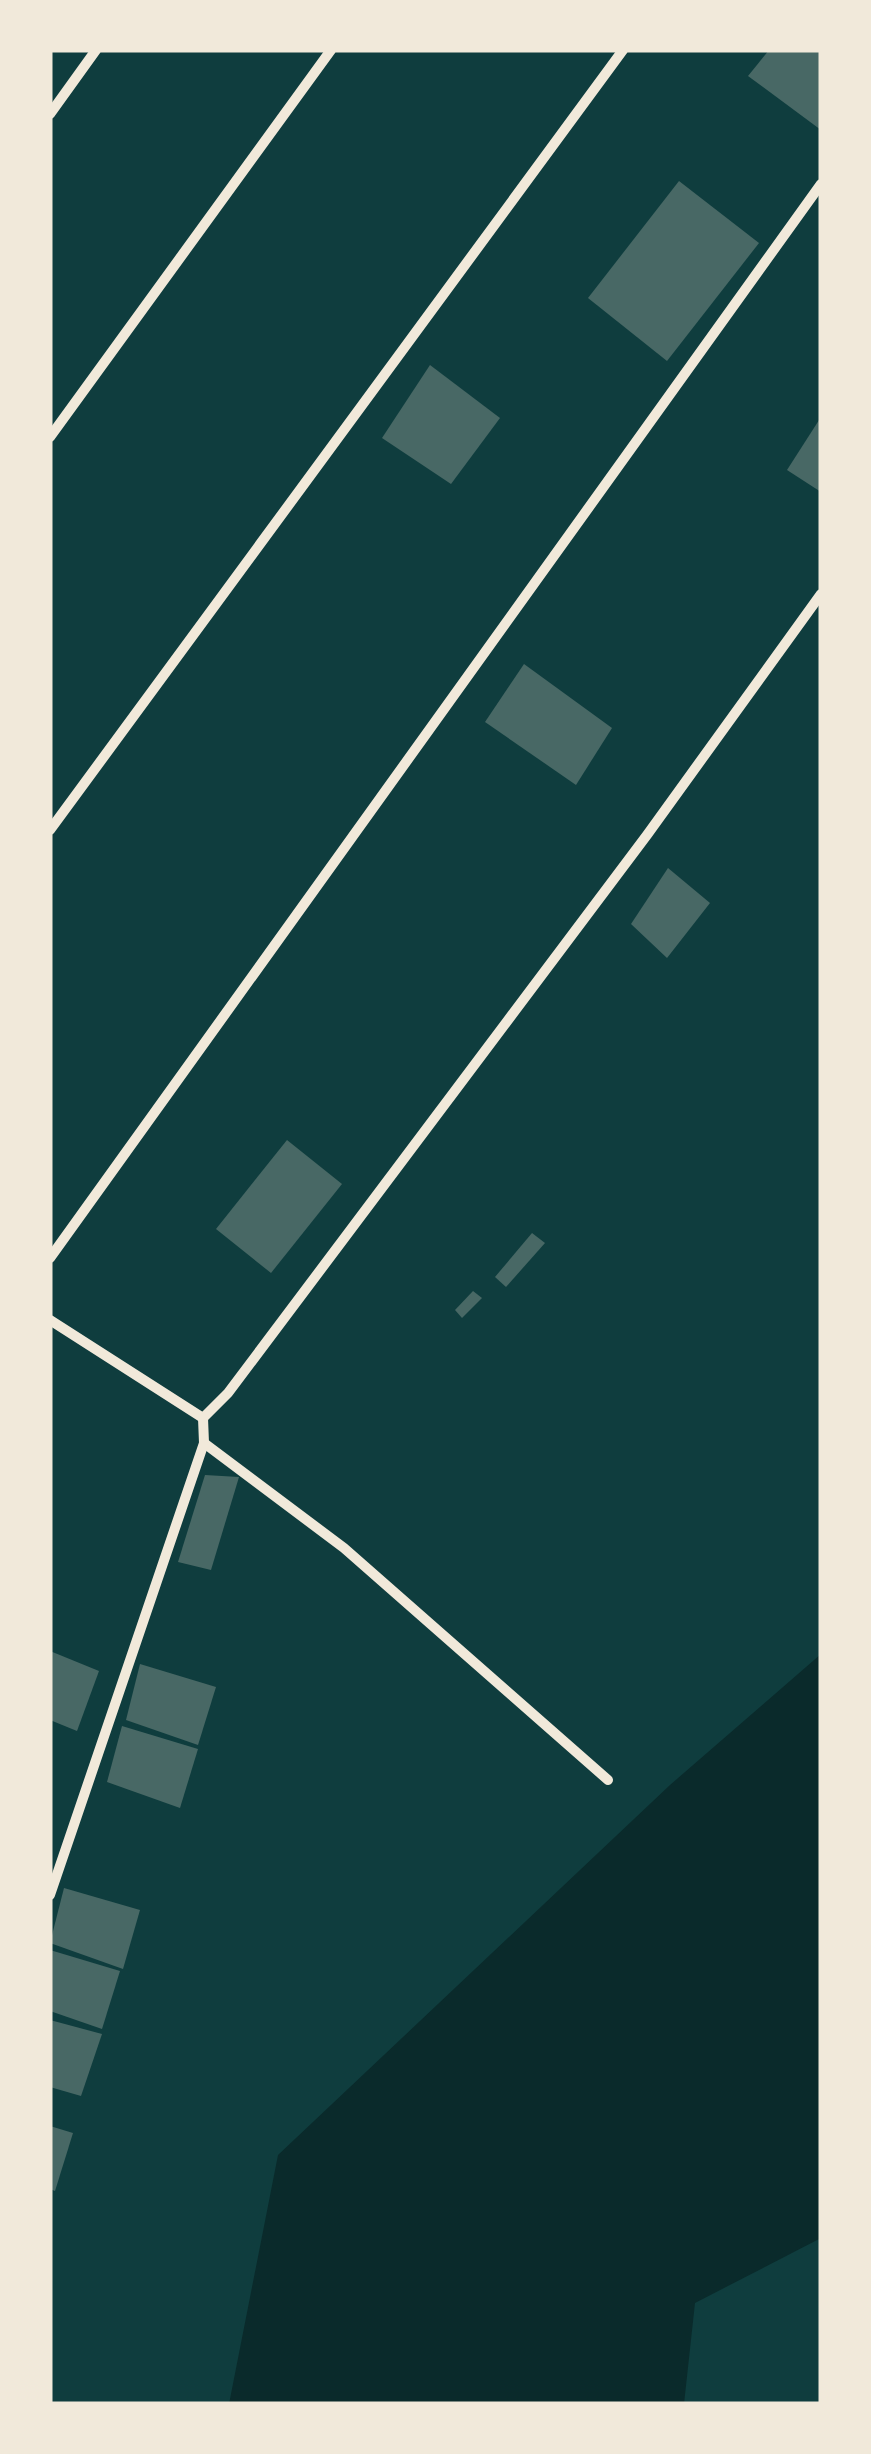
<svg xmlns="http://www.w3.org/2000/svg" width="871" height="2454" font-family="Rubik,sans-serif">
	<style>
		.water { fill: #0a2a2b }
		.building { fill: #486865 }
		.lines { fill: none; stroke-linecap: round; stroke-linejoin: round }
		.minor { stroke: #f1e9da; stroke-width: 10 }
	</style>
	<rect width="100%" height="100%" fill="#0f3d3e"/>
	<polygon class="water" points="821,1654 821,2238 695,2303 684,2404 229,2404 278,2155 670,1785"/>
	<g class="building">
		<polygon points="769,50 821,50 821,130 748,76"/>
		<polygon points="679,181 759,243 667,361 588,298"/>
		<polygon points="430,365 500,418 451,484 382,438"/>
		<polygon points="821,417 821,492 787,470"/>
		<polygon points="524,664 612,728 576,785 485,722"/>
		<polygon points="668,868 710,903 667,958 631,924"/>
		<polygon points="287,1140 342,1184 271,1273 216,1229"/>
		<polygon points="532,1233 545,1243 506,1287 495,1277"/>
		<polygon points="473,1291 482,1298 462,1318 455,1310"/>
		<polygon points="205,1475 239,1477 211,1570 178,1562"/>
		<polygon points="50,1651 99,1671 77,1731 50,1720"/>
		<polygon points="140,1664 216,1687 198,1745 126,1720"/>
		<polygon points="122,1726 198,1749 180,1808 107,1782"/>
		<polygon points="64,1888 140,1910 123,1969 50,1943"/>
		<polygon points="50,1950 120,1971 102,2029 50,2011"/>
		<polygon points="50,2020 102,2034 81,2096 50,2087"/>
		<polygon points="50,2126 73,2133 55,2191 50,2189"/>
	</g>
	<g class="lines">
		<g class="minor">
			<polyline points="50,114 96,50"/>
			<polyline points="50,437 331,50"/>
			<polyline points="50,830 623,50"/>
			<polyline points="50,1258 821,184"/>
			<polyline points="50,1320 203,1418"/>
			<polyline points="204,1443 344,1548 608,1780"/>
			<polyline points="50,1895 204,1443 203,1418 228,1393 647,835 821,594"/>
		</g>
	</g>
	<rect width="871" height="2454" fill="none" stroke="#f1e9da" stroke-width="105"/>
</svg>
